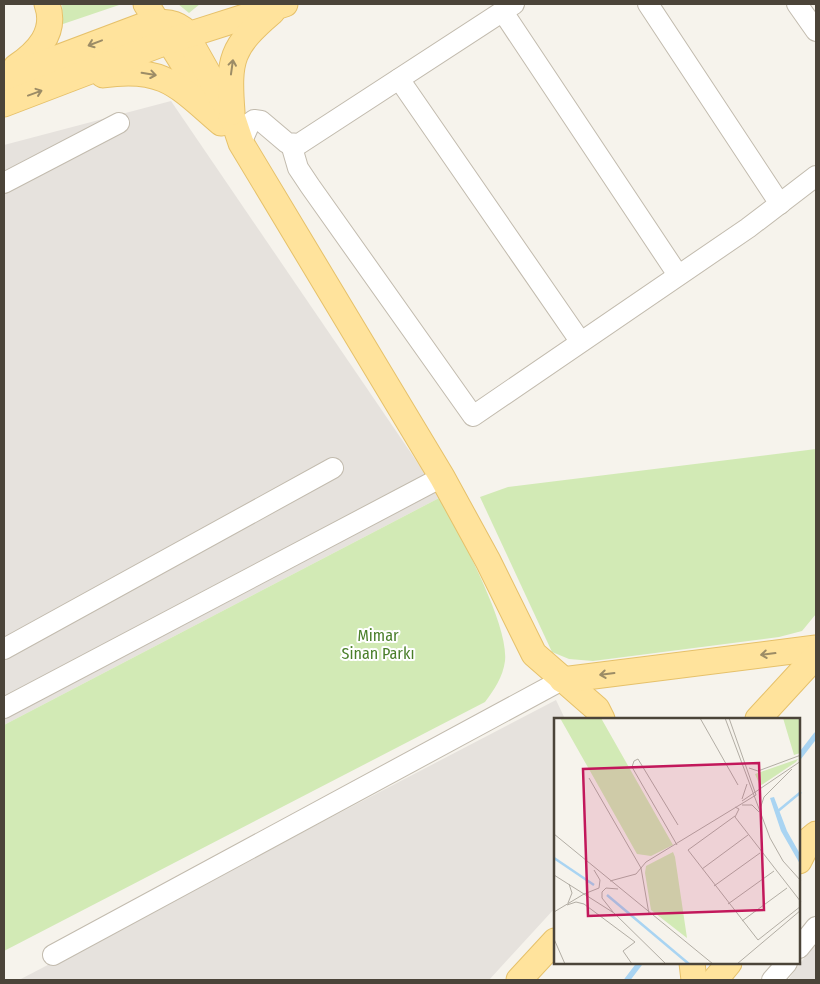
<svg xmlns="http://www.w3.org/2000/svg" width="820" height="984" font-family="'Fira Sans Condensed',sans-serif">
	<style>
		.industrial { fill: #e6e2dd }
		.green { fill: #d2eab5 }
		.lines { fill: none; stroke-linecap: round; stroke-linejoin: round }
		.stream { stroke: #a9d4f2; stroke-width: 5.5 }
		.minor-casing { stroke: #c2bbae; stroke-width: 22 }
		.major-casing { stroke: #e6c16a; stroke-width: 27 }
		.minor { stroke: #fff; stroke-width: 20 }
		.major { stroke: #ffe39c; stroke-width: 25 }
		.oneway { stroke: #9c8c66 }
		.labels { text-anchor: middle; stroke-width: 4; stroke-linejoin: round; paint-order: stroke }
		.park-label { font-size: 16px; fill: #4a7f2a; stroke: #fff }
		.inset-river { fill: none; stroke: #a9d4f2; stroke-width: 2.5 }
		.inset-road { fill: none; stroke: #b2ada4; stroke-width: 1 }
		.view { fill: #c2185b; fill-opacity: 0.15; stroke: #c2185b; stroke-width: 2.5 }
		.inset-edge { fill: none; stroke: #4b4439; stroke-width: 2.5 }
	</style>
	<rect width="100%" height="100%" fill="#f6f3ec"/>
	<g class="industrial">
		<polygon points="171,101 441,497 4,725 4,145"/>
		<polygon points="556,700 565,719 555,719 555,908 489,980 19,980"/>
		<polygon points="816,942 816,980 788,980"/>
	</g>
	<g class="green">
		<polygon points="62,4 122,4 63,24"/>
		<polygon points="178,4 200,4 189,13"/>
		<polygon points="816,449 816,614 802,631 779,637 593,661 569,659 552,652 480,497 508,487"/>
		<path d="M441,497C459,535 509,623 505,661C503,677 494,690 485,702L4,951V725Z"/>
	</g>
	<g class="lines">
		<g class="stream">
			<polyline points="799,757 816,735"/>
			<polyline points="627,980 640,963"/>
		</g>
		<g class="minor-casing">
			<g id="minor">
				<polyline points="648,4 780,204"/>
				<polyline points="797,4 816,31"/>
				<polyline points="503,12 678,275"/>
				<polyline points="399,79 580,341"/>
				<polyline points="241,143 250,123 254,120 261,121 287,143 299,144 514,4"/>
				<polyline points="291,144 298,168 310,186 473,416 748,228 816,176"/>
				<polyline points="4,183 119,123"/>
				<polyline points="4,649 333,468"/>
				<polyline points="4,708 442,477"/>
				<polyline points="799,948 816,927"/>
				<polyline points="53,955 562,680"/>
				<polyline points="772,980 787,963"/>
			</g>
		</g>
		<g class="major-casing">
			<g id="major">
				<polyline points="146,4 205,99"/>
				<path d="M16,67C38,52 57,32 47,4"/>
				<path d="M103,75C164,66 178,86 221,123"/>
				<path d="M4,78L145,25C158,22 171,20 183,29L232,116L241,143L442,477L488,561L534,654L597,709L602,719"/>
				<polyline points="4,104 169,41 285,4"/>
				<path d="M232,112C228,59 231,47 272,12"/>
				<polyline points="562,680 816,648"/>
				<polyline points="758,719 816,656"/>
				<polyline points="799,861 810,839 816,834"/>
				<polyline points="692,963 694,980"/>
				<polyline points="519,980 555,941"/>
				<polyline points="715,980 729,963"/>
			</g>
		</g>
		<use href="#minor" class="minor"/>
		<use href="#major" class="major"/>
	</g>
	<defs><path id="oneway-shaft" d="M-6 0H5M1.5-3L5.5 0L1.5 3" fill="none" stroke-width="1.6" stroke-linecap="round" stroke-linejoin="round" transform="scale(1.25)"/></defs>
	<g class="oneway">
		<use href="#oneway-shaft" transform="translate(95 43) rotate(159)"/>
		<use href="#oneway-shaft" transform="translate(232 67) rotate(-82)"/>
		<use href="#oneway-shaft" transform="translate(149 74) rotate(9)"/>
		<use href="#oneway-shaft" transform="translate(35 93) rotate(-20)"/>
		<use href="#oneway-shaft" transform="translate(768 654) rotate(173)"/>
		<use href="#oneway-shaft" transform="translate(607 674) rotate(173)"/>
	</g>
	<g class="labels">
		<g class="park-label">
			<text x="378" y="641">Mimar<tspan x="378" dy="18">Sinan Parkı</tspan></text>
		</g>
	</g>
	<g transform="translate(554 718)">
		<rect width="246" height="246" fill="#f6f3ec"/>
		<path d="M6,0H47L119,127L97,138L83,136ZM229,0H246V35L240,37ZM244,41L242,44L206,68L201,56ZM119,134L121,139L133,220L97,192L91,155L92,148Z" fill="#d2eab5"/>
		<path d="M220,79L233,113L246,136V146L227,113L216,80Z" fill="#a9d4f2"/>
		<path class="inset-river" d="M224,93L247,74M0,140L40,167M53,177L135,246"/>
		<path class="inset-road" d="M146,0L184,67M171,0L216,120L229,143L247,163M195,50L204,53L247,37M35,60L87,150M188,81L193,66M188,83L247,43M188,87H198L205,94M181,89L185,91L181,99L247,184M206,91L210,79L238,51M181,98L134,132L204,222L247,188M0,116L159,246M123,127L78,49L80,43L84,41L124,107M87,150L95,196M148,151L194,117M0,157L60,195L112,246M56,163L82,156L92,144L202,77L175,0M160,168L206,135M30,176L45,170L46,162L40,152M14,185L18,175L15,166M174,186L220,153M13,187L22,184L30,186L81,224L69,233L78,246M0,194L30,176M59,194L48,180V174L52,170L64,171M188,203L233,170M0,221L11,246M183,246L247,192"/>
		<path class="view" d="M205,45L210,192L34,198L29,51Z"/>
		<rect width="246" height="246" class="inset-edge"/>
	</g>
	<rect width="820" height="984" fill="none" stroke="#4b4439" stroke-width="10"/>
</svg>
